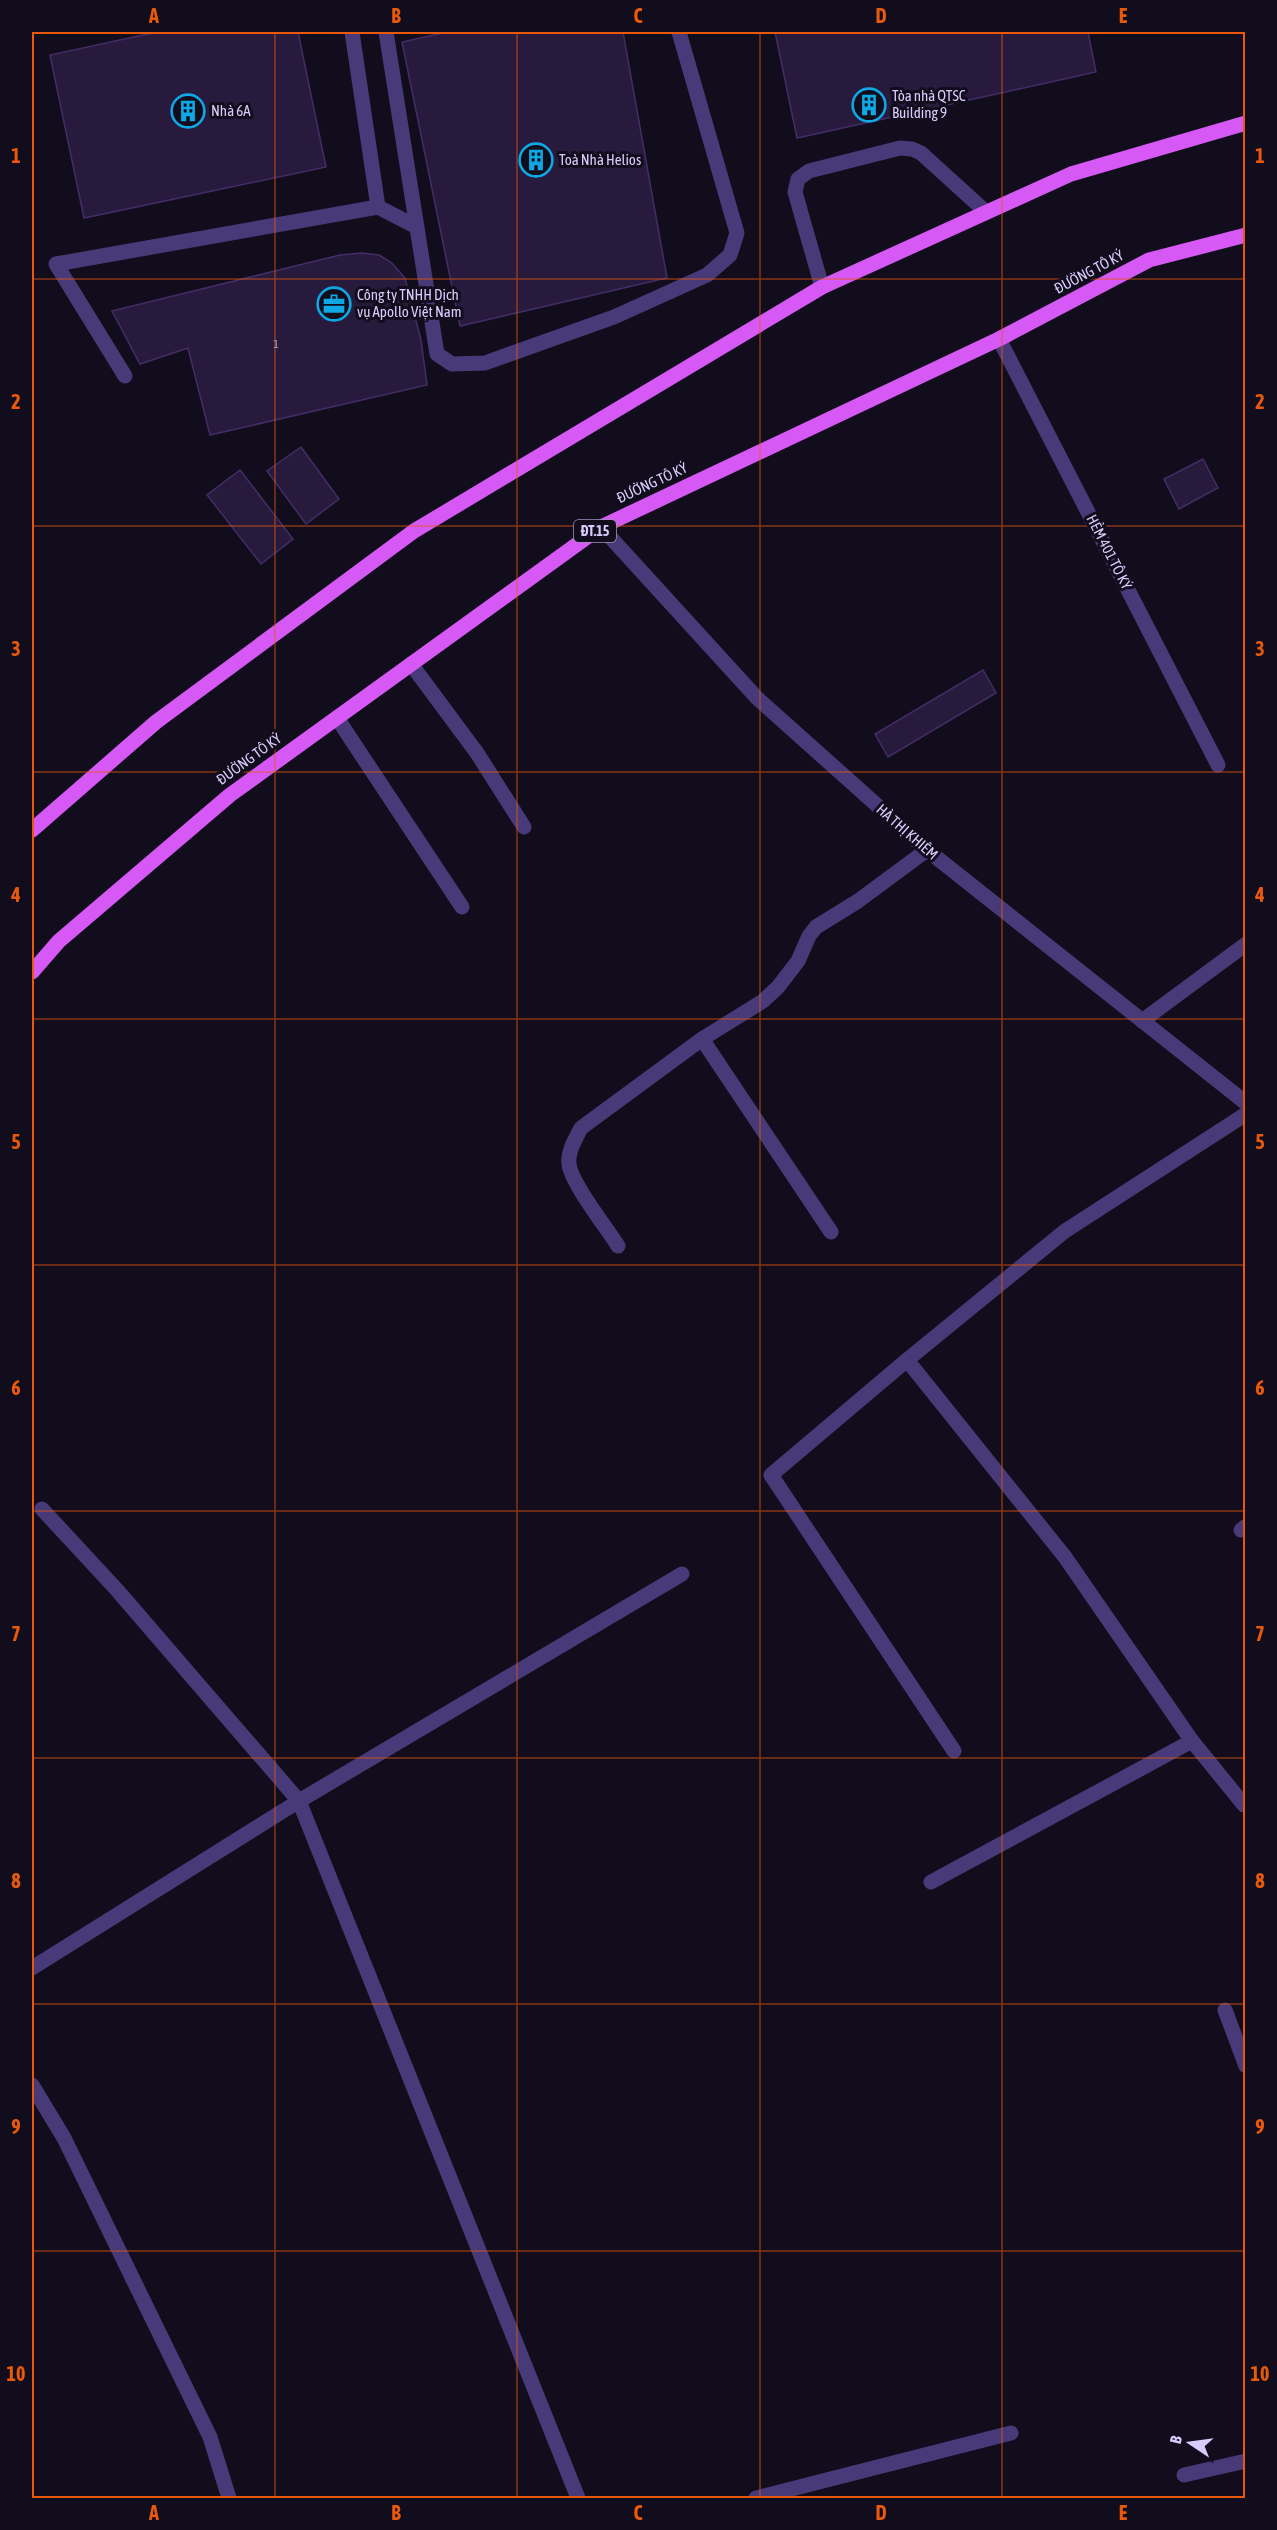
<svg xmlns="http://www.w3.org/2000/svg" width="1277" height="2530" font-family="'Asap Condensed',sans-serif">
	<style>
		.building { fill: #271a3c; stroke: #432d66; stroke-width: 1.5 }
		.lines { fill: none; stroke-linecap: round; stroke-linejoin: round }
		.service { stroke: #483a78; stroke-width: 15 }
		.minor { stroke: #483a78; stroke-width: 15 }
		.primary { stroke: #d759f5; stroke-width: 15 }
		.grid { fill: none; stroke: #e8590c; stroke-width: 1.5; stroke-opacity: 0.55 }
		.labels { text-anchor: middle; stroke-width: 6; stroke-linejoin: round; paint-order: stroke }
		.number-label { font-size: 12px; fill: #ac9fcc }
		.shield { fill: #120d1c; stroke: #9d92b9; stroke-width: 1.5 }
		.shield-label { font-size: 14px; font-weight: bold; fill: #d9cbfc }
		.poi-label { font-size: 15px; fill: #d9cbfc; stroke: #120d1c; text-anchor: start }
		.street-label { font-size: 15px; fill: #d9cbfc; stroke: #120d1c }
		.neatline { fill: none; stroke: #e8590c; stroke-width: 2 }
		.grid-label { font-size: 20px; text-anchor: middle; font-weight: bold; fill: #e8590c }
	</style>
	<rect width="100%" height="100%" fill="#120d1c"/>
	<g class="building">
		<polygon points="157,32 298,32 326,167 84,218 50,55"/>
		<polygon points="447,32 623,32 667,278 460,326 402,42"/>
		<polygon points="775,32 1088,32 1096,72 797,138"/>
		<polygon points="362,253 379,255 392,263 405,278 421,340 427,385 210,435 188,348 140,364 112,311 340,255"/>
		<polygon points="301,447 339,499 306,524 267,471"/>
		<polygon points="1203,459 1218,488 1179,509 1164,479"/>
		<polygon points="240,470 293,539 261,564 207,495"/>
		<polygon points="983,670 996,693 888,757 875,734"/>
	</g>
	<g class="lines">
		<g class="service">
			<polyline points="352,32 378,207 417,227"/>
			<polyline points="386,32 437,354 452,364 485,363 614,317 707,275 730,255 737,233 679,32"/>
			<polyline points="822,287 795,192 798,179 809,171 900,148 912,149 921,153 986,212"/>
			<polyline points="999,339 1218,765"/>
			<polyline points="125,376 56,264 378,207"/>
			<polyline points="411,664 477,753 524,827"/>
			<polyline points="337,718 462,907"/>
			<polyline points="702,1039 763,1001 778,987 798,961 809,936 816,927 858,901 927,850"/>
			<path d="M618,1246C607,1228 571,1183 569,1164C567,1152 576,1138 581,1128L702,1039L831,1232"/>
			<polyline points="42,1509 117,1590 299,1801 682,1574"/>
			<polyline points="1241,1530 1246,1526"/>
			<polyline points="32,1968 299,1801 578,2498"/>
			<polyline points="32,2085 64,2138 210,2437 229,2498"/>
			<polyline points="756,2498 1011,2433"/>
		</g>
		<g class="minor">
			<polyline points="601,527 757,698 927,850 1246,1103"/>
			<polyline points="1142,1021 1246,944"/>
			<polyline points="907,1360 771,1475 954,1751"/>
			<polyline points="1244,1805 1192,1741 1065,1557 907,1360 1065,1231 1246,1114"/>
			<polyline points="931,1882 1192,1741"/>
			<polyline points="1225,2010 1246,2066"/>
			<polyline points="1184,2475 1246,2461"/>
		</g>
		<g class="primary">
			<polyline points="32,830 156,722 414,531 822,287 1071,174 1246,123"/>
			<polyline points="32,972 59,941 230,795 601,527 999,339 1149,260 1246,235"/>
		</g>
	</g>
	<path class="grid" d="M275,32V2498M517,32V2498M760,32V2498M1002,32V2498M32,279H1246M32,526H1246M32,772H1246M32,1019H1246M32,1265H1246M32,1511H1246M32,1758H1246M32,2004H1246M32,2251H1246"/>
	<defs>
		<g id="building-ring" transform="scale(1.725)"><circle r="9.5" fill="#120d1c" stroke="#0ea8e5" stroke-width="1.5"/><path d="M-4-6H4V6H1V3H-1V6H-4ZM-2.5-4.3h1.7v1.8h-1.7ZM.8-4.3h1.7v1.8H.8ZM-2.5-1h1.7V.8h-1.7ZM.8-1h1.7V.8H.8Z" fill="#0ea8e5"/></g>
		<g id="office-ring" transform="scale(1.725)"><circle r="9.5" fill="#120d1c" stroke="#0ea8e5" stroke-width="1.5"/><path d="M-6-3h4V-5.5h4V-3h4V5H-6ZM-1-4.5V-3h2v-1.5ZM-6 0V1H6V0Z" fill="#0ea8e5"/></g>
	</defs>
	<g fill-rule="evenodd">
		<use href="#building-ring" x="869" y="105"/>
		<use href="#building-ring" x="188" y="111"/>
		<use href="#building-ring" x="536" y="160"/>
		<use href="#office-ring" x="334" y="304"/>
	</g>
	<g class="labels">
		<g class="number-label">
			<text x="276" y="348">1</text>
		</g>
		<rect class="shield" x="574" y="520" width="42" height="22" rx="4.5"/>
		<g class="shield-label">
			<text x="595" y="536">ĐT.15</text>
		</g>
		<g class="poi-label">
			<text x="892" y="101">Tòa nhà QTSC<tspan x="892" dy="17">Building 9</tspan></text>
			<text x="211" y="116">Nhà 6A</text>
			<text x="559" y="165">Toà Nhà Helios</text>
			<text x="357" y="300">Công ty TNHH Dịch<tspan x="357" dy="17">vụ Apollo Việt Nam</tspan></text>
		</g>
		<g class="street-label">
			<text transform="translate(1089 272) rotate(-28)" y="5">ĐƯỜNG TÔ KÝ</text>
			<text transform="translate(652 483) rotate(-25)" y="5">ĐƯỜNG TÔ KÝ</text>
			<text transform="translate(1109 552) rotate(63)" y="5">HẺM 401 TÔ KÝ</text>
			<text transform="translate(249 759) rotate(-36)" y="5">ĐƯỜNG TÔ KÝ</text>
			<text transform="translate(907 832) rotate(41)" y="5">HÀ THỊ KHIÊM</text>
		</g>
	</g>
	<rect width="1277" height="2530" fill="none" stroke="#120d1c" stroke-width="66"/>
	<g transform="translate(1190 2443) rotate(283)" stroke="#120d1c" stroke-width="4.5" paint-order="stroke">
	<path d="M0-4.5L10 22L0 15L-10 22Z" fill="#d9cbfc"/>
	<text y="-9" font-size="16" font-weight="bold" text-anchor="middle" fill="#d9cbfc">B</text>
	</g>
	<rect x="33" y="33" width="1211" height="2464" class="neatline"/>
	<g class="grid-label">
		<text x="154" y="23">A</text>
		<text x="396" y="23">B</text>
		<text x="638" y="23">C</text>
		<text x="881" y="23">D</text>
		<text x="1123" y="23">E</text>
		<text x="16" y="163">1</text>
		<text x="1260" y="163">1</text>
		<text x="16" y="409">2</text>
		<text x="1260" y="409">2</text>
		<text x="16" y="656">3</text>
		<text x="1260" y="656">3</text>
		<text x="16" y="902">4</text>
		<text x="1260" y="902">4</text>
		<text x="16" y="1149">5</text>
		<text x="1260" y="1149">5</text>
		<text x="16" y="1395">6</text>
		<text x="1260" y="1395">6</text>
		<text x="16" y="1641">7</text>
		<text x="1260" y="1641">7</text>
		<text x="16" y="1888">8</text>
		<text x="1260" y="1888">8</text>
		<text x="16" y="2134">9</text>
		<text x="1260" y="2134">9</text>
		<text x="16" y="2381">10</text>
		<text x="1260" y="2381">10</text>
		<text x="154" y="2520">A</text>
		<text x="396" y="2520">B</text>
		<text x="638" y="2520">C</text>
		<text x="881" y="2520">D</text>
		<text x="1123" y="2520">E</text>
	</g>
</svg>
